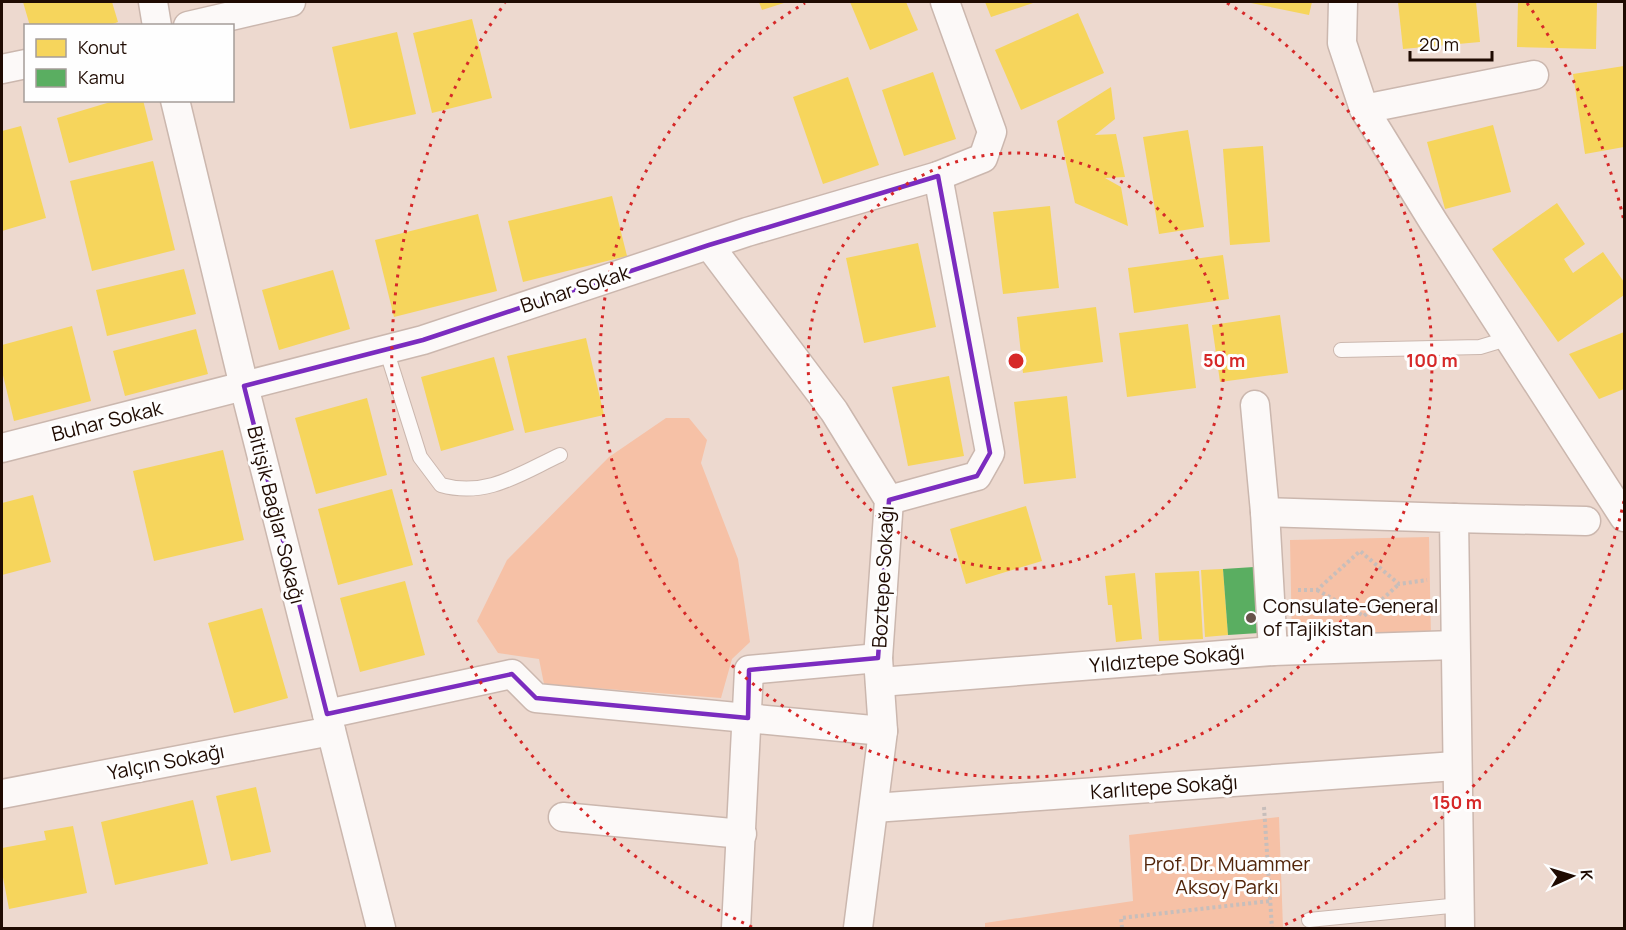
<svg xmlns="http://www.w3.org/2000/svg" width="1626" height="930" font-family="Manrope,sans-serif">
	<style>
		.green { fill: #f6c1a6 }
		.homes { fill: #f6d55c }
		.public { fill: #5aae61 }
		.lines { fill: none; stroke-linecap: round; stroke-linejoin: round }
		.service-casing { stroke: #cbb7ae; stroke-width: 16 }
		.minor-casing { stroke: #cbb7ae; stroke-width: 31 }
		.path { stroke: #c7bebb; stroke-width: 4; stroke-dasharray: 3 3; stroke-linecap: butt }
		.service { stroke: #fcf9f8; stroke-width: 14 }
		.minor { stroke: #fcf9f8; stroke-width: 28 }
		.marked { fill: none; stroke: #7b2cbf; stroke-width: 4.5; stroke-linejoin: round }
		.ring { fill: none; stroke: #d62828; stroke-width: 3; stroke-dasharray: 3 6 }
		.poi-dot { fill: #67534a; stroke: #fefefe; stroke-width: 2 }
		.labels { text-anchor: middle; stroke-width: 6; stroke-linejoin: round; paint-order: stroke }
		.street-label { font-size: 20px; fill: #1f0b02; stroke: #fefefe }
		.poi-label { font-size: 20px; fill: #1f0b02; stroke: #fefefe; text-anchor: start }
		.park-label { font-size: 20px; fill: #52250a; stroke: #fefefe }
		.centre { fill: #d62828; stroke: #fefefe; stroke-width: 3 }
		.ring-label { font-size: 18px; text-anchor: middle; font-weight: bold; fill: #d62828; stroke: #fefefe; stroke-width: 6; stroke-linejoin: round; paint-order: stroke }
	</style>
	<rect width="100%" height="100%" fill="#edd9cf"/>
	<g class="green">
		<polygon points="666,418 689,418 707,440 701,463 738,559 750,642 732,659 721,698 544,684 539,659 498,653 477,621 507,560 609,457"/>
		<polygon points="1429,537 1431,639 1292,642 1290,540"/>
		<polygon points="1279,817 1283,928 985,928 985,923 1133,901 1129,835"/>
	</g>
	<g class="homes">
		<polygon points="23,2 112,2 118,22 107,26 30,26"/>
		<polygon points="759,2 787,2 762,10"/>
		<polygon points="850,2 906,2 918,30 870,50"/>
		<polygon points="985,2 1036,2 991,17"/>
		<polygon points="1246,2 1312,2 1309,15"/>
		<polygon points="1398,2 1476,2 1480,42 1403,49"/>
		<polygon points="1518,2 1597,2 1596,49 1517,47"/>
		<polygon points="1078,13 1104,73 1021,110 995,50"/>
		<polygon points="472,19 492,98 432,113 413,33"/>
		<polygon points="397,32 416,114 350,129 332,47"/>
		<polygon points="1624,66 1624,147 1585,154 1573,74"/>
		<polygon points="933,72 956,139 904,156 882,90"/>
		<polygon points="848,77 879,165 823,184 793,97"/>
		<polygon points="1111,87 1115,119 1095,135 1116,134 1125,177 1105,178 1121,187 1128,226 1075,203 1057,121"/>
		<polygon points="117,100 143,100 153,140 69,163 57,118"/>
		<polygon points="1493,125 1511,192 1445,209 1427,142"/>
		<polygon points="21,126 46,218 2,231 2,131"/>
		<polygon points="1188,130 1204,227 1159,234 1143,137"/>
		<polygon points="1263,146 1270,242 1230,245 1223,149"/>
		<polygon points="153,161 175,250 92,271 70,181"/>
		<polygon points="612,196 627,256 523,282 508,221"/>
		<polygon points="1557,203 1585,244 1564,259 1573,273 1603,252 1624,282 1624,295 1558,342 1492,249"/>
		<polygon points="1050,206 1059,288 1003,294 993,212"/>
		<polygon points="478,214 497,291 394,317 375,240"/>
		<polygon points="918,243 936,327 864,343 846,258"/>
		<polygon points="1223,255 1229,299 1134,313 1128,268"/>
		<polygon points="184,269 196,314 107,336 96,290"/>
		<polygon points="333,270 350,329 279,350 262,290"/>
		<polygon points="1096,307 1103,362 1023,373 1017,317"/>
		<polygon points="1280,315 1288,373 1220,382 1212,325"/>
		<polygon points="1188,324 1196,388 1127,397 1119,333"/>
		<polygon points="72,326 91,401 14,421 2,371 2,345"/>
		<polygon points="196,329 208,374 125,396 113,351"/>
		<polygon points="1624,332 1624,389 1599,399 1569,354"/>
		<polygon points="586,338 604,415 525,433 507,356"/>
		<polygon points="494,357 514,430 441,451 421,377"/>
		<polygon points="949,376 964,456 908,466 892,387"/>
		<polygon points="1067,396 1076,478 1024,484 1014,402"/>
		<polygon points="367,398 387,475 316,494 295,418"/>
		<polygon points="223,450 244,540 154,561 133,471"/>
		<polygon points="392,489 413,565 338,585 318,509"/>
		<polygon points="33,495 51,562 2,575 2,503"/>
		<polygon points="1026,506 1042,561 966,584 950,529"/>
		<polygon points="1223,569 1228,635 1205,637 1201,570"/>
		<polygon points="1199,571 1203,639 1159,641 1155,573"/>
		<polygon points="1135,573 1142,639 1116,642 1112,605 1108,605 1105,576"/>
		<polygon points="405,581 425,655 360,672 340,598"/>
		<polygon points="262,608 288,698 234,713 208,623"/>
		<polygon points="256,787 271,852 231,861 216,796"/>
		<polygon points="193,800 208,864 115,885 101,822"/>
		<polygon points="73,826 87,893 9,909 2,872 2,848 46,840 44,831"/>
	</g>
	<polygon class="public" points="1254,567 1259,633 1228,635 1223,569"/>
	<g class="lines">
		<g class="service-casing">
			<g id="service">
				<path d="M386,349L420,457L441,485C487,498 521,473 560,455"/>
				<polyline points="1341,350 1480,347 1510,338"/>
				<polyline points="1309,920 1460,905"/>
			</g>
		</g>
		<g class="minor-casing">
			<g id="minor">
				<polyline points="153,2 157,26"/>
				<polyline points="1343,2 1342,43 1364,109 1433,221 1624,517"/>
				<polyline points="188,26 291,2"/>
				<polyline points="2,69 26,64"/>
				<polyline points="175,100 244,386 381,928"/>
				<polyline points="1364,109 1534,75"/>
				<polyline points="709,245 834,411 889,500 878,658 883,731 858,928"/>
				<polyline points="1255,405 1265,512 1273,651"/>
				<polyline points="2,448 423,340 747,232 938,176 983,158 992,132 945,2"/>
				<polyline points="889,500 977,476 990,453 938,176"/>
				<polyline points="1265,512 1454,518 1460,928"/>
				<polyline points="1454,518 1586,521"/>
				<polyline points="880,682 1273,651 1455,645"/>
				<polyline points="327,714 512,674 536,698 883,731"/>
				<polyline points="2,794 331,731"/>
				<polyline points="874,808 1455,766"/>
				<polyline points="563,817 742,834"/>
				<polyline points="736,928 749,670 878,658"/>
			</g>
		</g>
		<g class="path">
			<polyline points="1298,590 1317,590 1360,551 1399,584 1427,580"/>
			<polyline points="1317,590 1364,616 1399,584"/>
			<polyline points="1264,807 1272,928"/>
			<polyline points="1122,928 1121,918 1270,901"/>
		</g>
		<use href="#service" class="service"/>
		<use href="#minor" class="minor"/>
	</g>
	<path class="marked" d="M938,176L990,453L977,476L889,500L878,658L749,670L748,718L536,698L512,674L327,714L244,386L423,340L709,245Z"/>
	<g class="ring">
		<circle cx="1016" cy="361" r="208"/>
		<path d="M1227 3A416 416 0 1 1 805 3"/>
		<path d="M1624 501A624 624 0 0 1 1280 927M752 927A624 624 0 0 1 505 3M1527 3A624 624 0 0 1 1624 221"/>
	</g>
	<circle class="poi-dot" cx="1251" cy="618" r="6"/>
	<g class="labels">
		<g class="street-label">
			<text transform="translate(575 289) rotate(-18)" y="7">Buhar Sokak</text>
			<text transform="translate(107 421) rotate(-14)" y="7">Buhar Sokak</text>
			<text transform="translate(276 515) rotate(76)" y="7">Bitişik Bağlar Sokağı</text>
			<text transform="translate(883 577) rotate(-87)" y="7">Boztepe Sokağı</text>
			<text transform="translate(1167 659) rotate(-5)" y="7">Yıldıztepe Sokağı</text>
			<text transform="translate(166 762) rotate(-11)" y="7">Yalçın Sokağı</text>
			<text transform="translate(1164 787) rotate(-4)" y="7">Karlıtepe Sokağı</text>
		</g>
		<g class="poi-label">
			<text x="1263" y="613">Consulate-General<tspan x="1263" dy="23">of Tajikistan</tspan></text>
		</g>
		<g class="park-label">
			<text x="1227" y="871">Prof. Dr. Muammer<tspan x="1227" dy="23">Aksoy Parkı</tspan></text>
		</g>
	</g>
	<circle cx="1016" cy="361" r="9" class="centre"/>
	<g class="ring-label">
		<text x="1224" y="367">50 m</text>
		<text x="1432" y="367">100 m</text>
		<text x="1457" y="809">150 m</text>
	</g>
	<rect width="1626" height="930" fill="none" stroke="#1f0b02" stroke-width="6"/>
	<rect x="24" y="24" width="210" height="78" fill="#fefefe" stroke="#a59d99" stroke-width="1.5"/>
	<rect x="36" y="39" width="30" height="18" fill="#f6d55c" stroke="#a59d99" stroke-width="1.5"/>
	<text x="78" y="54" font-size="18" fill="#1f0b02">Konut</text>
	<rect x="36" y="69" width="30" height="18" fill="#5aae61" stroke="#a59d99" stroke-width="1.5"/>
	<text x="78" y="84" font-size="18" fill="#1f0b02">Kamu</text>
	<g transform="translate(1572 876) rotate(86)" stroke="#fefefe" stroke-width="4.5" paint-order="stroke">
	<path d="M0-4.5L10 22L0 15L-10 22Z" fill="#1f0b02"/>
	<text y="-9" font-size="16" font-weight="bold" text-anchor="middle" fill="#1f0b02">K</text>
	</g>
	<path d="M1410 51v9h82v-9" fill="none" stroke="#1f0b02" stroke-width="3"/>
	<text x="1419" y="51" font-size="18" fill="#1f0b02" stroke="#fefefe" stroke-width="4.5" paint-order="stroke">20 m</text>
</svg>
